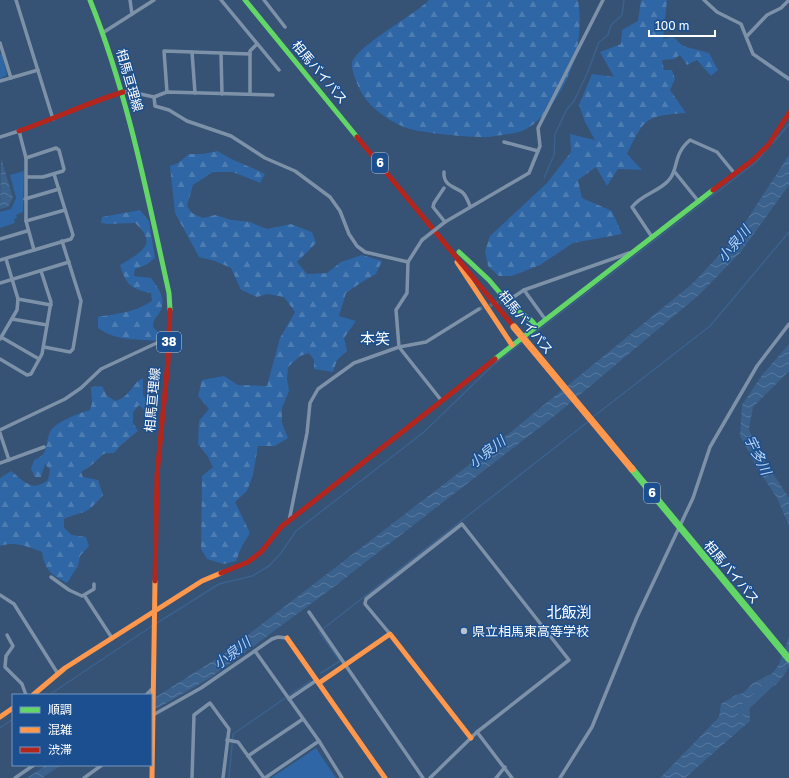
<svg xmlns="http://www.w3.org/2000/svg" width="789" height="778" font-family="'Golos Text','Noto Sans JP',sans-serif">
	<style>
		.forest { fill: url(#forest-firs) }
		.park { fill: #2f66a5 }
		.water { fill: url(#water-waves) }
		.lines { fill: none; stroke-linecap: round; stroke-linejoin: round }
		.stream { stroke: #3b618d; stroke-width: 1.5 }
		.river { stroke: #3b618d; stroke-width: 8 }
		.street-tunnel { stroke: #546c89; stroke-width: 3.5; stroke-dasharray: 3.5 2; stroke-linecap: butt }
		.street { stroke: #7d92a8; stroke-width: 3.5 }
		.fast { stroke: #63d668; stroke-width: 5 }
		.slow { stroke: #ff974d; stroke-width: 5 }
		.jam { stroke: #b3261e; stroke-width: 5 }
		.street-bridge { stroke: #7d92a8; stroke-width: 3.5 }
		.fast-bridge { stroke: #63d668; stroke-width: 7 }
		.slow-bridge { stroke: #ff974d; stroke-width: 7 }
		.poi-dot { fill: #b9c2ce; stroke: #1b4f8f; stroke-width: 1.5 }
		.labels { text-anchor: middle; stroke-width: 3; stroke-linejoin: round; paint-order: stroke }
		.shield { fill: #1b4f8f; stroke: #bbcadd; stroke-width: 1 }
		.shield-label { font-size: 12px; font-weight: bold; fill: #fff }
		.street-label { font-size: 13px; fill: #fff; stroke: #1b4f8f }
		.poi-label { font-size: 13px; fill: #fff; stroke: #1b4f8f; text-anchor: start }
		.water-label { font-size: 14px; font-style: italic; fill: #b5d3f5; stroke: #1b4f8f }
		.quarter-label { font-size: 15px; fill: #fff; stroke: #1b4f8f }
	</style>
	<defs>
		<pattern id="forest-firs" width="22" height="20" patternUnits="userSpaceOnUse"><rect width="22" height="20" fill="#2f66a5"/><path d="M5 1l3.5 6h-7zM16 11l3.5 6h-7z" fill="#4e7db2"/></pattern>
		<pattern id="water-waves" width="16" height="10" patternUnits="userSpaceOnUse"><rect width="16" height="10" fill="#3b618d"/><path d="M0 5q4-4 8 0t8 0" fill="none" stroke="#58799e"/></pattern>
	</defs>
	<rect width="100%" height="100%" fill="#365274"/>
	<g class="forest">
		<path d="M429,0H578C584,40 574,76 549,108C541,117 534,126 522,131C512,134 498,136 489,137C474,138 417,133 404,127C385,119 367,106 358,86C356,79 351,70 352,63C356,46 415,15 429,0Z"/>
		<path d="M641,0H667L663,39L673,37L683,46L709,53L718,70L711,76L697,60L687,65L680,55L674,59L662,60L664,70H672L675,79L670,90L686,113C646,116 645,117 627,154L642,170L618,169L607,186L596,167L578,180L582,198L612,211L622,234L573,243L540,265L512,276H499L488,266L485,251L490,236L547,183L571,152L570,134L595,140L585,122L579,105L592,74L614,77L600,52L621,44L622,30L638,21Z"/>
		<path d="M218,151C232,161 250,166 265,174L260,183L233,172H213L193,185L187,206L192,213L203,218L215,215L232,220L250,222L267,229L291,224L312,232L316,243L297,262L307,274L327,273L341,262L362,255L382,261L376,274L362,282L346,293L339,316L356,321L344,338L347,351L337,360L333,372L314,369V360L309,353L300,356L288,367L287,379L289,391L282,408V423L288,438L275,446H258L253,475L247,491L235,502L250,533L242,546L236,561L224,564L207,559L201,549L202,476L213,467L208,457L198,444L199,421L209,409L198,396L202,380L224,376L238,385L267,386L280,338L295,312L284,297L267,294L257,297L241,290L231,268L215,261L199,257L175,213L170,166L178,163L189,154H203Z"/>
		<path d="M140,210L149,221L155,258L146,265L135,269L134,276L151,278C158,287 166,298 161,310C157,318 153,318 153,327L161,335L156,341C134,338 118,342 98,328V317C119,313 133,313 152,301L151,293C131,289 126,285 120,265C139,253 160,245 135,223L107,224L101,223L102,217Z"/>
		<path d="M143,378V395L150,402V412L145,411L139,405L133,412V423L138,431L120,446L114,453C101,453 104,454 95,462C91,466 86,469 81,472L83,477L98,480L103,495C97,502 90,511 81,513C75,515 70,516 64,519V528L72,535L86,537L89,546L80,556L78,566L67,583C51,574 45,571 42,552C27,547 16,541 0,546V478L11,471C24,481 32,493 48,480L50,470L45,464L41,477H35L31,469L34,460C50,454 44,445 50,432C55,422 79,413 90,410L92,403L91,387L102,386L107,396L116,401C132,395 131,384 143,378Z"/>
	</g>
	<g class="park">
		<polygon points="0,54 2,54 7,75 0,79"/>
		<polygon points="24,171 23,212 16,215 17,218 14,219 15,223 0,228 0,212 11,209 16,198 10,175"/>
		<polygon points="316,748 336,778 271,778"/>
	</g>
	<g class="water">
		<polygon points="789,155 789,185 740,253 699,295 557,414 331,589 210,678 151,712 151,700 219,657 496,444 693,283 735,238"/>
		<polygon points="1,158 13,198 8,207 0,209"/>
		<polygon points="789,344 789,371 753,407 749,429 755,446 789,498 789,526 777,498 756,466 740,436 742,405 762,375"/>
		<polygon points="789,637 789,666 786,672 776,685 760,689 749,699 750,721 685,778 660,778 719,717 721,704 736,695 743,693 753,683 773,673 779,664"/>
		<polygon points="46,765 61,765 42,778 27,778"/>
	</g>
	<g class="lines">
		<g class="stream">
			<polyline points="772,144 789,124"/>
			<polyline points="544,178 554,155 555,134 567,109 574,101 587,74 599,42 608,35 611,25 622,15 624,0"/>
			<polyline points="527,339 756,162 767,149"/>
			<polyline points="593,417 710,326 789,232"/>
			<polyline points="157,623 219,584 252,576 269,566 281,553 296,531 424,432 492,366 524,341"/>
			<polyline points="321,673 340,661 319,632 589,421"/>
			<polyline points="49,695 152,626"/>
			<polyline points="0,728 13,719"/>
			<polyline points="229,778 233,734 310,681"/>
		</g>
		<polyline class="river" points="741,711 773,681"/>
		<polyline class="street-tunnel" points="479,309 512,298"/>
		<g class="street">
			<polyline points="16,0 53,119"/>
			<polyline points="130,0 132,14"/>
			<polyline points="221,0 279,70"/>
			<polyline points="264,0 285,27"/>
			<polyline points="704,0 717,12 741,24 753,54 789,79"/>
			<polyline points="104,32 154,0"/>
			<polyline points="747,36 767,15 781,8 789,0"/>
			<polyline points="0,43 11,78"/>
			<polyline points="192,52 195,93"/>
			<polyline points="221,53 222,94"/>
			<polyline points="250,54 250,51 257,44"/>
			<polyline points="0,81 38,70"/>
			<polyline points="123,92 131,92 154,97 155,106 169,110 187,121 231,136 265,158 295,171 330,197 340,211 349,234 357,246 365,252 408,262"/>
			<polyline points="167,92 164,51 250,54 250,94"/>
			<polyline points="154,97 167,92 273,95"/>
			<polyline points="0,137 19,131 26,158 26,221 34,250 0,260"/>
			<polyline points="504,142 538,151"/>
			<polyline points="26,158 56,148 59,150 64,169 63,171 43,177 27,177"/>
			<polyline points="674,171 699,202"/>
			<path d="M444,172C443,185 453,186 462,192C466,195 468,201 470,206"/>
			<polyline points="444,188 434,203 433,207 445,222 529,173 540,146 538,128 603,0"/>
			<polyline points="25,199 59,189"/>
			<polyline points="26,221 65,210"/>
			<path d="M652,237L632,207C642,194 658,192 668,181C679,171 672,155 690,140L717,152L735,174"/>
			<polyline points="0,239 27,231"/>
			<polyline points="422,240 408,262 407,293 396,310 399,347 441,400"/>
			<polyline points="34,250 71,239 73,235 54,174"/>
			<polyline points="0,283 69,262"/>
			<polyline points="524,290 545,319"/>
			<polyline points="512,298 524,290 629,253"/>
			<polyline points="18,299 51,305"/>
			<polyline points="12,319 47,325"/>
			<polyline points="1,337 39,359"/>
			<polyline points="0,339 17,310 18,299 6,259"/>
			<polyline points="44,347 70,352 73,349 81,301 62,241"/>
			<polyline points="0,359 27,375 31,374 42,354 51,302 41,271"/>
			<polyline points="0,430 65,399 81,388 101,369 161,341 169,343"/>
			<polyline points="0,433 9,460"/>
			<polyline points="0,463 44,447"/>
			<polyline points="289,521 307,433 310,403 318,389 354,363 399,347 426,342 479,309"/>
			<polyline points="51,577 69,590 82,596 84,595"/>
			<polyline points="94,584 94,589 84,595 112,638"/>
			<polyline points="0,595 14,604 58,674"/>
			<polyline points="309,612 423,778"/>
			<polyline points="390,634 365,604 366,599 462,524 569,660 477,732 430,778"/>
			<polyline points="7,635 13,646 6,656 5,667 22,684 26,695"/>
			<polyline points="255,651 319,741 342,778"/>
			<polyline points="146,695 152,689"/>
			<polyline points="289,699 317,680"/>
			<polyline points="153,715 201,688 272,639 278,637 287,638"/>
			<polyline points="477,732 512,778"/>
			<polyline points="227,740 238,742 264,778"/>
			<polyline points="248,756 303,719"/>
			<polyline points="15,778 34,765"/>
			<polyline points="84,778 102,765"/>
			<polyline points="192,778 194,715 210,703 229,729 223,778"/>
			<polyline points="265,778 319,741"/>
			<polyline points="496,778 505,767"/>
			<polyline points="560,778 592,727 637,617 693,498 710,447 757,366 789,324"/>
		</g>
		<g class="fast">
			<path d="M90,0C128,95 147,194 169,293L170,310"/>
			<polyline points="245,0 357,137"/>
			<polyline points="459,252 489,280 511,306 532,321 536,326"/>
			<polyline points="495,359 713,190"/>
		</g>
		<g class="slow">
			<polyline points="457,262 512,345"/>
			<polyline points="287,638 385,778"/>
			<polyline points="319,683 390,634 471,738"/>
			<polyline points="33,695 65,668 202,581 221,573"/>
			<polyline points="0,717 13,708"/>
			<polyline points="152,778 155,581"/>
		</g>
		<g class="jam">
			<path d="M19,131C54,119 87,103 123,92"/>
			<polyline points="357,137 514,327"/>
			<polyline points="713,190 753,160 769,144 789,113"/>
			<polyline points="221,573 248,562 261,552 281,527 495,359"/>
			<polyline points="155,581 157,475 168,361 170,310"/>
		</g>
		<polyline class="street-bridge" points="422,240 445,222"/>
		<polyline class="fast-bridge" points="632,469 789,659"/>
		<polyline class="slow-bridge" points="514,327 632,469"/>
	</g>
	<circle class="poi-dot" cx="464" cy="631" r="4"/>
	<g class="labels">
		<g class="shield">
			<rect x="372" y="153" width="16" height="20" rx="3"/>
			<rect x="157" y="332" width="24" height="20" rx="3"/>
			<rect x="644" y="483" width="16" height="20" rx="3"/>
		</g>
		<g class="shield-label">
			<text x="380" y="167">6</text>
			<text x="169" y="346">38</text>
			<text x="652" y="497">6</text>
		</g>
		<g class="street-label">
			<text transform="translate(320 72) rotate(50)" y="5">相馬バイパス</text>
			<text transform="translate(130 80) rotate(74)" y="5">相馬亘理線</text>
			<text transform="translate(526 322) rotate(51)" y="5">相馬バイパス</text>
			<text transform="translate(152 400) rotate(-85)" y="5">相馬亘理線</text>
			<text transform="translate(732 572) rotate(50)" y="5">相馬バイパス</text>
		</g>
		<g class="poi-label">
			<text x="472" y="636">県立相馬東高等学校</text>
		</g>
		<g class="water-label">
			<text transform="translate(734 244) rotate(-50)" y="5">小泉川</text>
			<text transform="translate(487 452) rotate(-38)" y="5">小泉川</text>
			<text transform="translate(758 455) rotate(64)" y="5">宇多川</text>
			<text transform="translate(232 653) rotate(-37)" y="5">小泉川</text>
		</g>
		<g class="quarter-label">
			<text x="375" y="344">本笑</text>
			<text x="569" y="618">北飯渕</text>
		</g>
	</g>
	<rect x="12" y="694" width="140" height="72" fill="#1b4f8f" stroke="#7695bc"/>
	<rect x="20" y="707" width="20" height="6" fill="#63d668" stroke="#7695bc"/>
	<text x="48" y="714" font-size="12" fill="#ffffff">順調</text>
	<rect x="20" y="727" width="20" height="6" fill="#ff974d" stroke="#7695bc"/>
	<text x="48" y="734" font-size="12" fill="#ffffff">混雑</text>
	<rect x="20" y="747" width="20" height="6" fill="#b3261e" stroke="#7695bc"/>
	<text x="48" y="754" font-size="12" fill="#ffffff">渋滞</text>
	<path d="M649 30v6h66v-6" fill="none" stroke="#ffffff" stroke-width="2"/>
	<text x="655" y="30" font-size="12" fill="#ffffff" stroke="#1b4f8f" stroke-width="3" paint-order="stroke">100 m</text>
</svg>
